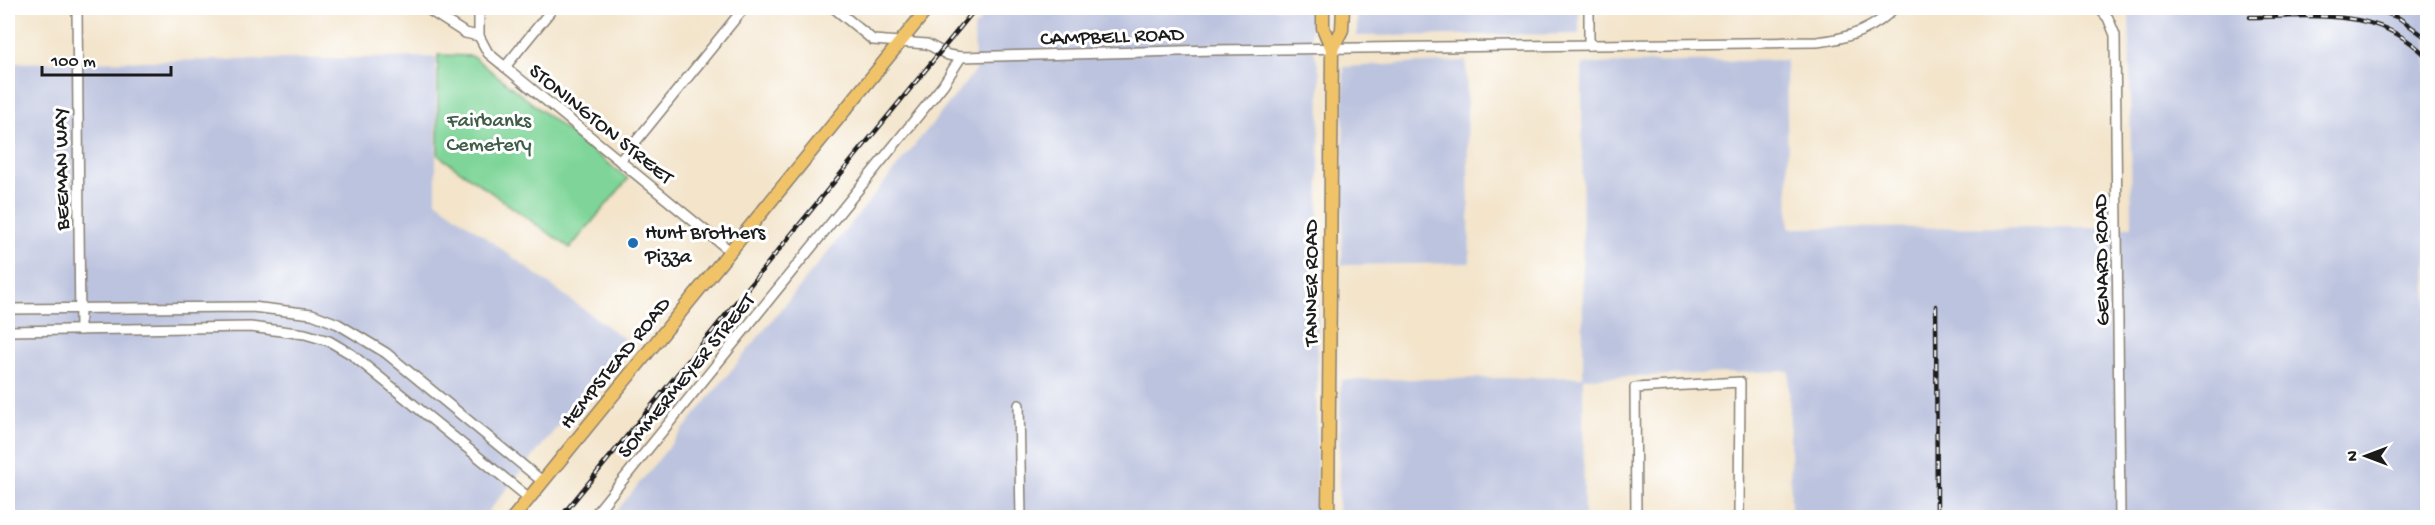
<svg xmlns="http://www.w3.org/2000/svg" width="2435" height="525" font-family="'Gochi Hand',sans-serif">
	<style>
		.industrial { fill: #bcc3de }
		.green { fill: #7fd599; stroke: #4e785a; stroke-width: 1.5 }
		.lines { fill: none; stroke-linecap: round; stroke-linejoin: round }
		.minor-casing { stroke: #888073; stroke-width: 12 }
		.major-casing { stroke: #888073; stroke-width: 15 }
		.minor { stroke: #fff; stroke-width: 9 }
		.major { stroke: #f1c369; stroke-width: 12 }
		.rail-casing { stroke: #1c1c1c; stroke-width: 4.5 }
		.rail { stroke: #fff; stroke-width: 2; stroke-dasharray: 7; stroke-linecap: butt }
		.poi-dot { fill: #1f6fb2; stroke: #fff; stroke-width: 2 }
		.labels { text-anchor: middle; stroke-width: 6; stroke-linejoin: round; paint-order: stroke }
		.street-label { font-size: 21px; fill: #1c1c1c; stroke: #fff }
		.park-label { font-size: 21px; fill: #3f5d48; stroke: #fff }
		.poi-label { font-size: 21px; fill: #1c1c1c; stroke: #fff; text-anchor: start }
	</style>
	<rect width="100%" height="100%" fill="#fff"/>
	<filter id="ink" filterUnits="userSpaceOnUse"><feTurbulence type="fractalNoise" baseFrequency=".0167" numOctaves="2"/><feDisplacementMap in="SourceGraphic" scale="12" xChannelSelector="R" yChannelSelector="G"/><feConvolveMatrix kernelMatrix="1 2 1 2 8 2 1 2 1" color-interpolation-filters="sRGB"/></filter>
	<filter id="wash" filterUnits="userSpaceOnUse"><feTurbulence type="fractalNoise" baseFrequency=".008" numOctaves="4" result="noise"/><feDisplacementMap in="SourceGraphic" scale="24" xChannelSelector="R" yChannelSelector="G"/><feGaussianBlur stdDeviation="1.35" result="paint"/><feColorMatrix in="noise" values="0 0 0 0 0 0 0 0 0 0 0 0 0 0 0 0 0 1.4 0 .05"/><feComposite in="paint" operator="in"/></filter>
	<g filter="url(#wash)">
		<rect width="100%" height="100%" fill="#f3e4ca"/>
		<g class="industrial">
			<polygon points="991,8 1311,8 1311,40 1320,73 1316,517 611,518 975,71 974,28"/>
			<polygon points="1357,8 1579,8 1579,34 1357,36"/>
			<polygon points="2129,8 2427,8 2427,517 1791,517 1789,371 1583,378 1584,517 1338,518 1341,380 1583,377 1582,64 1786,60 1789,228 2132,227"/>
			<polygon points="436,57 436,201 627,341 484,517 8,517 8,63"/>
			<polygon points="1466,61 1470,263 1342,265 1344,67"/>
		</g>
		<polygon class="green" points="438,55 472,56 628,179 570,248 438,155"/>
	</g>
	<g filter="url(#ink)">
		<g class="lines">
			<g class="minor-casing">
				<g id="minor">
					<polyline points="77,8 80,330"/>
					<polyline points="426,8 465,33 479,36"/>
					<polyline points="479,8 479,36 488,53 730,251"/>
					<path d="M834,8L873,40L927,44L948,55L961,57L1214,50L1817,42C1846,39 1874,30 1894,8"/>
					<polyline points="1589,8 1589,45"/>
					<polyline points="2099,8 2108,18 2115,35 2120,518"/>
					<polyline points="505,67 553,8"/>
					<polyline points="620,161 744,8"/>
					<polyline points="8,309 252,307 312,314 338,324 386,353 542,481"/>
					<polyline points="8,331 250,327 305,334 329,341 351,354 529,498"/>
					<polyline points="1019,405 1021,518"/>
					<polyline points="592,518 943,85 961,57"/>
					<polyline points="1636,518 1635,388 1740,382 1739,518"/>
				</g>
			</g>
			<g class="major-casing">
				<g id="major">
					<polyline points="1323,8 1323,28 1332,49 1328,518"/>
					<polyline points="1332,49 1342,30 1343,8"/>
					<polyline points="513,518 928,8"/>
				</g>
			</g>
			<use href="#minor" class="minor"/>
			<use href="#major" class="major"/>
			<g class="rail-casing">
				<g id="rail">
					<polyline points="2373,8 2399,18 2428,39"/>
					<path d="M2250,17C2315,17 2378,6 2428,58"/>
					<polyline points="1936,306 1937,518"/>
					<polyline points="560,518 976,8"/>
				</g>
			</g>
			<use href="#rail" class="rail"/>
		</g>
	</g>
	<circle class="poi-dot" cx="633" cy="243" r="6"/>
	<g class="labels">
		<g class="street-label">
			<text transform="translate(1112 35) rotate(-2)" y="7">CAMPBELL ROAD</text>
			<text transform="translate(602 123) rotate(39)" y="7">STONINGTON STREET</text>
			<text transform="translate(60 169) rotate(-91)" y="7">BEEMAN WAY</text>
			<text transform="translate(2100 260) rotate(-91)" y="7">GENARD ROAD</text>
			<text transform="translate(1310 283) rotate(-90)" y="7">TANNER ROAD</text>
			<text transform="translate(614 362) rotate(-51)" y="7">HEMPSTEAD ROAD</text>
			<text transform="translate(685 375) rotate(-51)" y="7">SOMMERMEYER STREET</text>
		</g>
		<g class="park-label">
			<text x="489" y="126">Fairbanks<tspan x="489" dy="24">Cemetery</tspan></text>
		</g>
		<g class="poi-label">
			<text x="645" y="238">Hunt Brothers<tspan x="645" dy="24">Pizza</tspan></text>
		</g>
	</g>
	<rect width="2435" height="525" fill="none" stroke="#fff" stroke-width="30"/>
	<g transform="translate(2366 456) rotate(270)" stroke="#ffffff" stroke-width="4.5" paint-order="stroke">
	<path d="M0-4.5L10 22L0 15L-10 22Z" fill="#1c1c1c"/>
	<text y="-9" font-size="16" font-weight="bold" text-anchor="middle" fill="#1c1c1c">N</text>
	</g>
	<path d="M42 66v9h129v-9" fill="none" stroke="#1c1c1c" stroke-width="3"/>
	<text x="51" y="66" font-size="18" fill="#1c1c1c" stroke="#ffffff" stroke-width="4.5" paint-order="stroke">100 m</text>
</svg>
